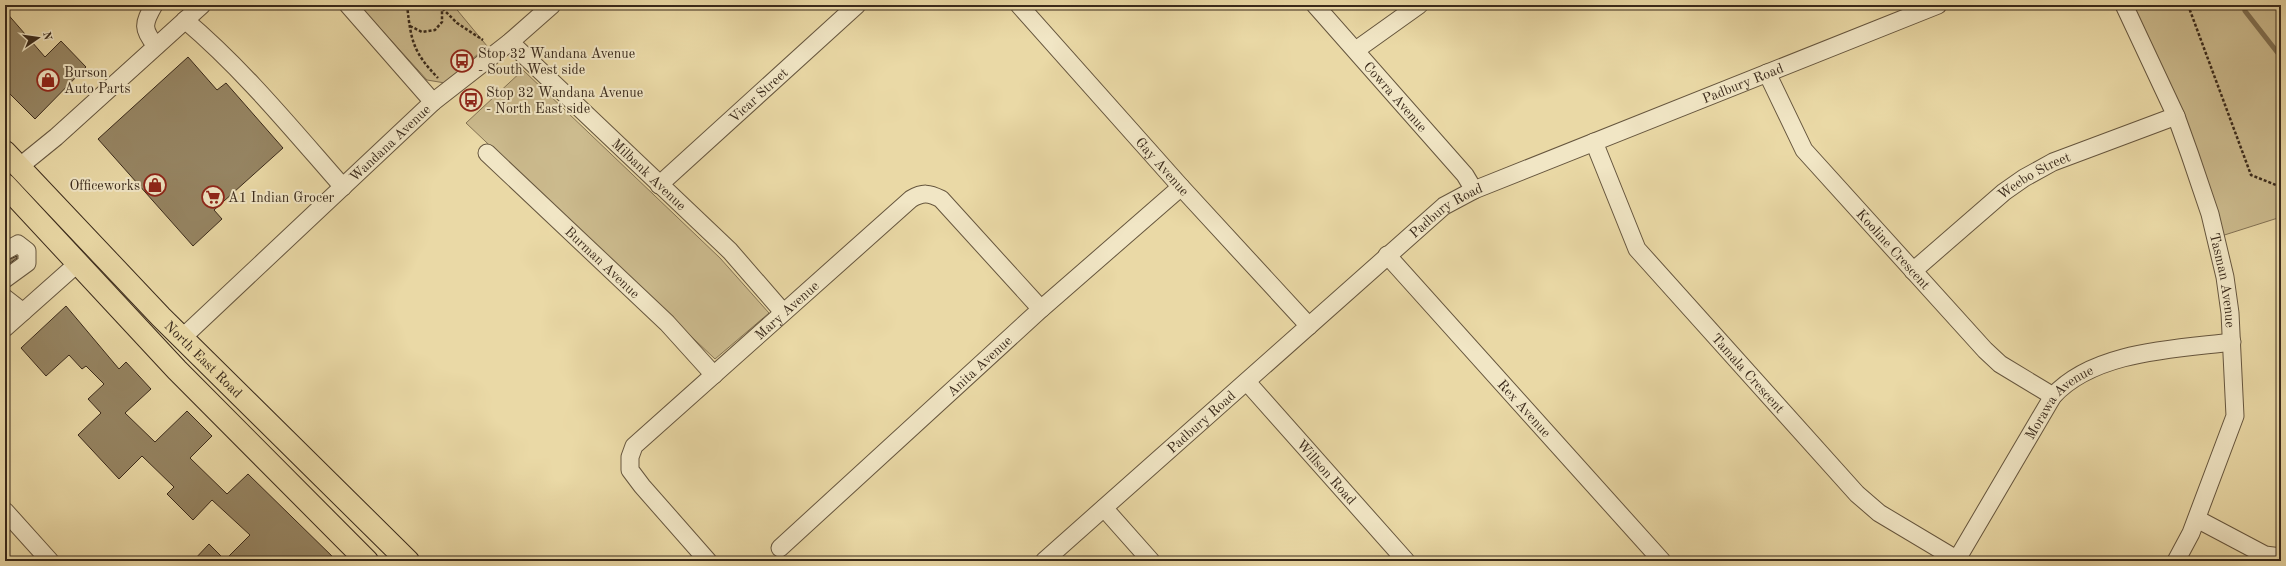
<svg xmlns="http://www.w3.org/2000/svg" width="2286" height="566" font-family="'Old Standard TT',serif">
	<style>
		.green { fill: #ccbb8e; stroke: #837254 }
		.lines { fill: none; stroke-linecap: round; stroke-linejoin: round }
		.stream { stroke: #807052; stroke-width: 5 }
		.building { fill: #968563; stroke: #3a2a1b }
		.minor-casing { stroke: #66563e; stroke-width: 19 }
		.highway-casing { stroke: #3a2a1b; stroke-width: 24 }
		.path { stroke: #3a2a1b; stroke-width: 2.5; stroke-dasharray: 3 2; stroke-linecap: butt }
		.minor { stroke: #f1e6c5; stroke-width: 17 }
		.highway { stroke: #ead9a6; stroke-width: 22 }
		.labels { text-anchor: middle; stroke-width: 4; stroke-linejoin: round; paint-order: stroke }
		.poi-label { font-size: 14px; fill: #3a2a1b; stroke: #f1e6c5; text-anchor: start }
		.street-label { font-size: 14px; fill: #3a2a1b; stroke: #f1e6c5 }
	</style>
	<rect width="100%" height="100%" fill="#ead9a6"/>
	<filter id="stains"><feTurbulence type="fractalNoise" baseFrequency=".005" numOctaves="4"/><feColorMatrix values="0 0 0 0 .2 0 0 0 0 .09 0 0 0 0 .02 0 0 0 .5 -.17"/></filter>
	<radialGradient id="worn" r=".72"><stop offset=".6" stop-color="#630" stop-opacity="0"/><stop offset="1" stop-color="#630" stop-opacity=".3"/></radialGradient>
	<g class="green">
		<polygon points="359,5 453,5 487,46 445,83 427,80"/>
		<polygon points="2127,5 2281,5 2281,217 2215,238"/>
		<polygon points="523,70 720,258 769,313 715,359 466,123"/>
	</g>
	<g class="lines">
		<polyline class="stream" points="2244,5 2245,11 2281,57"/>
	</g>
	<g class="building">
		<polygon points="5,11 45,57 61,41 86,67 35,119 5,89"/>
		<polygon points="188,57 217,90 226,83 283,148 214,210 222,219 193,246 98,139"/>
		<polygon points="17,256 17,258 5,267 5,261"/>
		<polygon points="66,306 119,369 126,362 151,389 125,413 155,442 187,411 212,436 190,458 227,494 248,474 337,561 193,561 209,544 225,560 250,535 212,500 193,520 167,494 174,487 142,456 119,479 78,435 101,413 88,399 104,384 86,366 82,369 69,355 46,376 21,348"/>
	</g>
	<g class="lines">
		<g class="minor-casing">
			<g id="minor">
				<path d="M154,5C143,24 142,29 156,46"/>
				<polyline points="348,5 433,102"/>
				<path id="s1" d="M1019,5L1181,187L1309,326"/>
				<path id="s2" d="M1315,5L1465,175L1474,190"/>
				<path id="s3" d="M2124,5L2176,116L2190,155L2210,214L2225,277L2230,313L2235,416L2191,533L2176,561"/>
				<path d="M185,20C244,70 292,129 343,187"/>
				<path id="s4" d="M510,42L730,251L783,312"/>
				<polyline points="1356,50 1419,5"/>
				<path id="s5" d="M1767,73L1804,150L1985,350L2000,364L2053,396"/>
				<path id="s6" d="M1594,142L1637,249L1857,494L1879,513L1956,559"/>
				<path id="s7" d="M487,153L667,323L714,375"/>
				<polyline points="19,167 56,137 202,5"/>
				<path id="s8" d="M659,185L857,5"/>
				<polyline points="5,251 18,244 27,251 27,263 5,279"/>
				<path id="s9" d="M1387,255L1662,561"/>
				<path id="s10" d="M1913,271L2004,192L2024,178L2053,162L2176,116"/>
				<polyline points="5,298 23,312"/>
				<polyline points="5,328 77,264"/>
				<path id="s11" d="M182,338L433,102L510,42L552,5"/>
				<path id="s12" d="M1247,382L1406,561"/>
				<polyline points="1104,508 1151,561"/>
				<polyline points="5,511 50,561"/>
				<polyline points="2197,519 2265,555 2281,557"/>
				<path id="s13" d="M780,548L1041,309L1181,187"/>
				<path id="s14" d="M708,561L642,486L630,470V457L634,446L911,199C923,192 929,193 941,199L1041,309"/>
				<path id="s15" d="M1044,561L1444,206L1474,190L1938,5"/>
				<path id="s16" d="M1956,561L2053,396C2094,351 2175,349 2232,342"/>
			</g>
		</g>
		<g class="highway-casing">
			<g id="highway">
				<path id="s17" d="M5,152L161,317L408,561"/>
				<polyline points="5,185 177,370 367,561"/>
			</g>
		</g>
		<g class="path">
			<path d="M407,5C411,41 413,52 438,78"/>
			<polyline points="439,5 457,23 483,40"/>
			<polyline points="2188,5 2251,175 2281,187"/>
			<polyline points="410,26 422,32 435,30 442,22 442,9"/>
		</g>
		<use href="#minor" class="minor"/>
		<use href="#highway" class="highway"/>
	</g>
	<defs>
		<g id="bus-ring" transform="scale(1.15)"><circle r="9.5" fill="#f1e6c5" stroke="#8f2418" stroke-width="1.5"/><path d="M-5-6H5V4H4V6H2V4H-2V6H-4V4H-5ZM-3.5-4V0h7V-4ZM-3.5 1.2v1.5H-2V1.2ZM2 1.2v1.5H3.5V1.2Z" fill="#8f2418"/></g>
		<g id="shop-ring" transform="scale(1.15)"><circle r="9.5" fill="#f1e6c5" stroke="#8f2418" stroke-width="1.5"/><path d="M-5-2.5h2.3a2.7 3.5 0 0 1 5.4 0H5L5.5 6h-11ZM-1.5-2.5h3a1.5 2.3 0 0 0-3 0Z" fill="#8f2418"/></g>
		<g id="supermarket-ring" transform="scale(1.15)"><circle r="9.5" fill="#f1e6c5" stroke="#8f2418" stroke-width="1.5"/><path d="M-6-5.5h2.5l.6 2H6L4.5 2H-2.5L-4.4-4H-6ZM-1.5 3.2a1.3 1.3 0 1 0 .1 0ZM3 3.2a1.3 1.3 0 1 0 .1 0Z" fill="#8f2418"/></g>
	</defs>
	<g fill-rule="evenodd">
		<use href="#bus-ring" x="462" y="61"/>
		<use href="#shop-ring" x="48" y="80"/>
		<use href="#bus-ring" x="471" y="100"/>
		<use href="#shop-ring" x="155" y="185"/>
		<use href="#supermarket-ring" x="213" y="197"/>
	</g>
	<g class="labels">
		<g class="poi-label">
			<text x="478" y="58">Stop 32 Wandana Avenue<tspan x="478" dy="16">- South West side</tspan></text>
			<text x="64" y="77">Burson<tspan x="64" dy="16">Auto Parts</tspan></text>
			<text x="486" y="97">Stop 32 Wandana Avenue<tspan x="486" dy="16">- North East side</tspan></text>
			<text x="140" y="190" text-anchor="end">Officeworks</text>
			<text x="228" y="202">A1 Indian Grocer</text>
		</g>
		<g class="street-label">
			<text dy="5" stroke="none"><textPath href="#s15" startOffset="858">Padbury Road</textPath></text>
			<text dy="5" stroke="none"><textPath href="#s8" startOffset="134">Vicar Street</textPath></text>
			<text dy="5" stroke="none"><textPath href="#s2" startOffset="122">Cowra Avenue</textPath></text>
			<text dy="5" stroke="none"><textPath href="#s11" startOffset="285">Wandana Avenue</textPath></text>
			<text dy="5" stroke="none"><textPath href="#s1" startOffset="216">Gay Avenue</textPath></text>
			<text dy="5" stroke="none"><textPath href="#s4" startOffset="192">Milbank Avenue</textPath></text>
			<text dy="5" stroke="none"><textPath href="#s10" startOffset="155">Weebo Street</textPath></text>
			<text dy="5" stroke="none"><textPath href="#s15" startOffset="534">Padbury Road</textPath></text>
			<text dy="5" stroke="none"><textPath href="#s5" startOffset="219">Kooline Crescent</textPath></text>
			<text dy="5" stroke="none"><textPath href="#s7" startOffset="159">Burman Avenue</textPath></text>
			<text dy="5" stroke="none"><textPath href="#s3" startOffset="294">Tasman Avenue</textPath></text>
			<text dy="5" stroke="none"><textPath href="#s14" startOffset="349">Mary Avenue</textPath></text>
			<text dy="5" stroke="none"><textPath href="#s17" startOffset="287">North East Road</textPath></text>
			<text dy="5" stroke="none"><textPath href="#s13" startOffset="270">Anita Avenue</textPath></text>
			<text dy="5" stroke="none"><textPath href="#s6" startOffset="282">Tamala Crescent</textPath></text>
			<text dy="5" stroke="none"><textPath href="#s16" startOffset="191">Morawa Avenue</textPath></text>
			<text dy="5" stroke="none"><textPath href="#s9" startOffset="206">Rex Avenue</textPath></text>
			<text dy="5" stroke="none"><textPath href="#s15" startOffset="210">Padbury Road</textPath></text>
			<text dy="5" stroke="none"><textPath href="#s12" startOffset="120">Willson Road</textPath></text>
		</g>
	</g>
	<rect width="2286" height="566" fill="none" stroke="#ead9a6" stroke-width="20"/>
	<rect x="6" y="6" width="2274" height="554" fill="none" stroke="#3a2a1b" stroke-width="2"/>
	<rect x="10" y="10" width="2266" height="546" fill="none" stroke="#3a2a1b"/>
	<g transform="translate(38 38) rotate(77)" stroke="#f1e6c5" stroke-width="3" paint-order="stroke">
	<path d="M0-3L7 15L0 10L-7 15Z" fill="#3a2a1b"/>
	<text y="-6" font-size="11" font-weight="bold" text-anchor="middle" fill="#3a2a1b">N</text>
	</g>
	<rect width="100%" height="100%" filter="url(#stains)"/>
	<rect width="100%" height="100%" fill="url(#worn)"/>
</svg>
